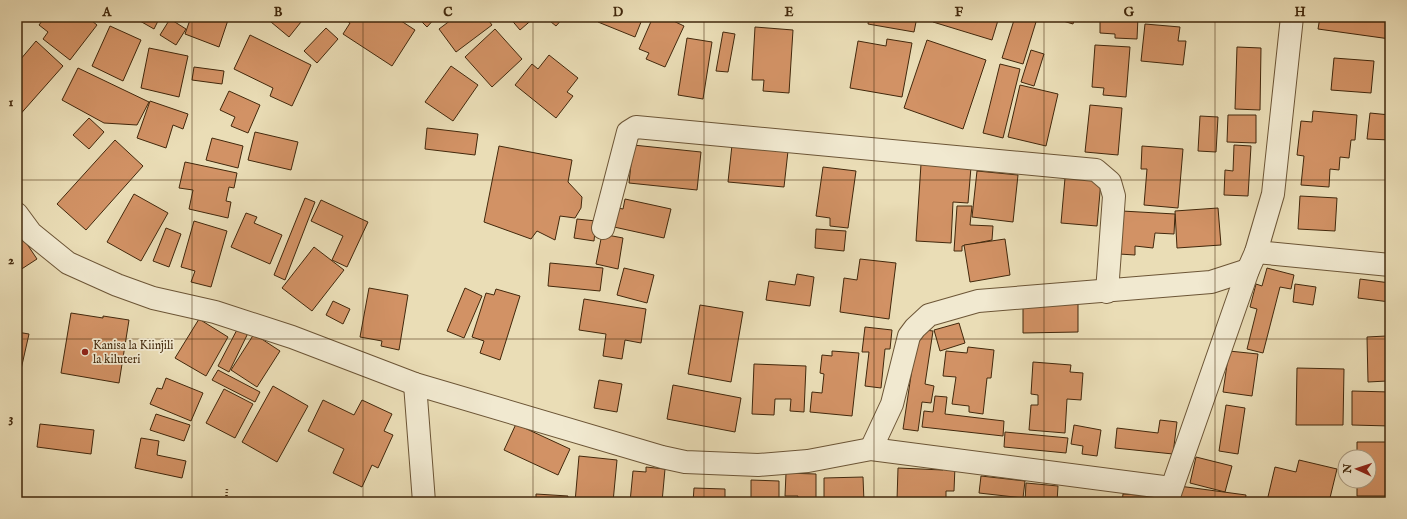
<svg xmlns="http://www.w3.org/2000/svg" width="1407" height="519" font-family="'IM FELL English',serif">
	<style>
		.building { fill: #d29265; stroke: #42280c }
		.lines { fill: none; stroke-linecap: round; stroke-linejoin: round }
		.minor-casing { stroke: #6c5536; stroke-width: 24 }
		.path { stroke: #42280c; stroke-width: 2.5; stroke-dasharray: 1 2; stroke-linecap: butt }
		.minor { stroke: #f1e9d0; stroke-width: 22 }
		.grid { fill: none; stroke: #42280c; stroke-width: 1; stroke-opacity: 0.55 }
		.poi-dot { fill: #8f2418; stroke: #f1e9d0; stroke-width: 1.5 }
		.labels { text-anchor: middle; stroke-width: 3.5; stroke-linejoin: round; paint-order: stroke }
		.poi-label { font-size: 12px; fill: #42280c; stroke: #f1e9d0; text-anchor: start }
		.neatline { fill: none; stroke: #42280c; stroke-width: 1.5 }
		.grid-label { font-size: 13px; text-anchor: middle; font-weight: bold; fill: #42280c }
	</style>
	<rect width="100%" height="100%" fill="#eaddb6"/>
	<filter id="stains"><feTurbulence type="fractalNoise" baseFrequency=".005" numOctaves="4"/><feColorMatrix values="0 0 0 0 .2 0 0 0 0 .09 0 0 0 0 .02 0 0 0 .5 -.17"/></filter>
	<radialGradient id="worn" r=".72"><stop offset=".6" stop-color="#630" stop-opacity="0"/><stop offset="1" stop-color="#630" stop-opacity=".3"/></radialGradient>
	<g class="building">
		<polygon points="45,17 87,17 97,25 70,60 43,39 48,32 39,25"/>
		<polygon points="133,17 160,17 154,29"/>
		<polygon points="191,17 229,17 219,47 185,34"/>
		<polygon points="265,17 305,17 289,37"/>
		<polygon points="341,17 395,17 415,30 392,66 343,34 350,23"/>
		<polygon points="417,17 436,17 427,27"/>
		<polygon points="455,17 486,17 492,25 456,52 439,29"/>
		<polygon points="509,17 535,17 520,30"/>
		<polygon points="545,17 564,17 556,26"/>
		<polygon points="600,17 643,17 635,37 598,22"/>
		<polygon points="653,17 665,17 684,26 665,67 646,59 649,53 639,49"/>
		<polygon points="869,17 917,17 914,32 868,24"/>
		<polygon points="935,17 999,17 992,40 933,22"/>
		<polygon points="1015,17 1036,22 1023,64 1002,58"/>
		<polygon points="1050,17 1075,17 1073,24"/>
		<polygon points="1100,17 1138,17 1137,39 1115,38 1115,34 1100,33"/>
		<polygon points="1320,17 1390,17 1390,39 1318,29"/>
		<polygon points="170,19 186,29 176,45 160,35"/>
		<polygon points="1145,24 1180,27 1178,41 1186,41 1183,65 1141,61"/>
		<polygon points="110,26 141,40 123,81 92,66"/>
		<polygon points="755,27 793,30 789,93 763,91 764,80 752,80"/>
		<polygon points="326,28 338,39 317,63 304,51"/>
		<polygon points="495,29 522,59 492,87 465,57"/>
		<polygon points="723,32 735,34 728,72 716,71"/>
		<polygon points="250,35 311,65 292,106 270,96 273,88 234,69"/>
		<polygon points="687,38 712,42 703,99 678,95"/>
		<polygon points="887,39 912,43 902,97 850,88 858,41 886,46"/>
		<polygon points="927,40 986,60 963,129 904,108"/>
		<polygon points="36,41 63,66 17,118 17,58 20,60"/>
		<polygon points="1095,45 1130,47 1126,97 1103,95 1104,88 1092,87"/>
		<polygon points="1237,47 1261,48 1260,110 1235,109"/>
		<polygon points="149,48 188,56 179,97 141,88"/>
		<polygon points="1031,50 1044,54 1034,86 1021,82"/>
		<polygon points="549,55 578,78 567,92 573,96 556,118 515,85 532,64 538,69"/>
		<polygon points="1334,58 1374,61 1371,93 1331,90"/>
		<polygon points="1000,64 1020,69 1003,138 983,133"/>
		<polygon points="451,66 478,85 453,121 425,102"/>
		<polygon points="194,67 224,71 222,84 192,80"/>
		<polygon points="78,68 149,102 137,125 104,123 62,100"/>
		<polygon points="1020,85 1058,94 1046,146 1008,137"/>
		<polygon points="229,91 260,105 248,133 231,126 235,117 220,110"/>
		<polygon points="150,101 188,114 183,129 173,125 166,148 137,138"/>
		<polygon points="1090,105 1122,108 1118,155 1085,152"/>
		<polygon points="1313,111 1357,115 1355,140 1351,140 1349,158 1340,157 1339,170 1330,169 1329,187 1301,185 1304,156 1297,155 1301,121 1312,122"/>
		<polygon points="1370,113 1390,115 1390,146 1390,140 1367,139"/>
		<polygon points="1228,115 1256,115 1256,143 1227,142"/>
		<polygon points="1200,116 1218,117 1216,152 1198,151"/>
		<polygon points="89,118 104,132 89,149 73,135"/>
		<polygon points="427,128 478,134 475,155 425,149"/>
		<polygon points="255,132 298,142 291,170 248,160"/>
		<polygon points="212,138 243,146 238,168 206,160"/>
		<polygon points="115,140 143,166 86,230 57,204"/>
		<polygon points="633,145 701,152 697,190 629,183"/>
		<polygon points="732,145 788,151 784,187 728,182"/>
		<polygon points="1234,145 1251,146 1248,196 1224,195 1225,170 1233,171"/>
		<polygon points="499,146 572,160 568,182 582,197 581,208 575,218 560,216 555,240 537,231 531,239 484,222"/>
		<polygon points="1142,146 1183,149 1178,208 1144,205 1147,169 1141,169"/>
		<polygon points="185,162 237,173 234,188 229,187 226,201 231,202 228,218 189,209 193,190 179,188"/>
		<polygon points="921,164 971,167 968,203 953,202 951,243 916,241"/>
		<polygon points="823,167 856,171 848,228 830,226 830,218 816,216"/>
		<polygon points="977,171 1018,175 1013,222 972,217"/>
		<polygon points="1065,178 1101,181 1097,226 1061,223"/>
		<polygon points="134,194 168,213 141,261 107,242"/>
		<polygon points="1300,196 1337,198 1335,231 1298,229"/>
		<polygon points="305,198 315,202 285,280 274,275"/>
		<polygon points="625,199 671,209 664,238 614,227 618,208 623,209"/>
		<polygon points="321,200 368,222 347,267 332,260 343,236 311,221"/>
		<polygon points="957,206 972,206 970,225 993,226 992,240 962,246 962,251 954,251"/>
		<polygon points="1218,208 1221,245 1177,248 1175,211"/>
		<polygon points="1122,211 1175,214 1174,234 1155,233 1153,248 1135,246 1135,255 1119,254"/>
		<polygon points="246,213 257,217 254,223 282,235 270,264 231,247"/>
		<polygon points="577,219 596,221 594,241 574,238"/>
		<polygon points="194,221 227,231 211,287 191,282 195,271 181,267"/>
		<polygon points="166,228 181,234 169,267 153,261"/>
		<polygon points="17,229 37,259 17,272"/>
		<polygon points="816,229 846,231 844,251 815,248"/>
		<polygon points="602,234 623,238 618,269 596,264"/>
		<polygon points="1005,239 1010,275 970,282 964,245"/>
		<polygon points="314,247 344,270 312,311 282,288"/>
		<polygon points="860,259 896,263 889,319 840,312 844,278 857,280"/>
		<polygon points="550,263 603,268 600,291 548,286"/>
		<polygon points="624,268 654,275 647,303 617,295"/>
		<polygon points="1267,268 1294,275 1291,289 1280,287 1263,353 1247,349 1257,309 1250,307 1256,284 1262,286"/>
		<polygon points="797,274 814,277 810,306 766,300 769,281 795,285"/>
		<polygon points="1360,279 1390,283 1390,302 1358,298"/>
		<polygon points="1295,284 1316,287 1313,305 1293,302"/>
		<polygon points="369,288 408,295 399,350 381,346 382,341 360,337"/>
		<polygon points="465,288 482,296 464,338 447,331"/>
		<polygon points="496,289 520,296 500,360 480,353 484,341 472,337 486,293 494,295"/>
		<polygon points="584,299 646,309 641,343 625,340 622,359 603,356 606,334 579,330"/>
		<polygon points="1078,299 1078,332 1023,333 1023,300"/>
		<polygon points="333,301 350,309 343,324 326,315"/>
		<polygon points="700,305 743,312 731,382 688,374"/>
		<polygon points="71,313 103,318 103,316 129,320 119,383 61,373"/>
		<polygon points="199,319 228,337 206,376 175,358"/>
		<polygon points="959,323 965,343 940,351 934,330"/>
		<polygon points="240,324 250,329 229,372 218,366"/>
		<polygon points="865,327 892,330 890,349 885,349 881,388 865,386 869,352 862,352"/>
		<polygon points="918,329 933,331 925,384 934,386 931,403 922,402 918,431 903,429"/>
		<polygon points="17,332 29,334 17,387"/>
		<polygon points="254,334 280,351 257,387 231,370"/>
		<polygon points="1386,336 1387,381 1368,382 1367,337"/>
		<polygon points="968,347 994,350 991,378 987,378 983,414 969,412 969,406 952,404 956,377 943,376 946,351 967,353"/>
		<polygon points="832,351 859,353 852,416 810,412 812,392 822,393 824,374 820,373 822,355 832,356"/>
		<polygon points="1229,351 1258,354 1252,396 1223,392"/>
		<polygon points="1033,362 1071,365 1070,372 1083,373 1081,400 1067,399 1065,433 1029,430 1031,405 1038,405 1038,395 1031,394"/>
		<polygon points="754,364 806,366 804,412 790,411 791,399 775,399 774,415 752,414"/>
		<polygon points="1297,368 1344,369 1343,425 1296,425"/>
		<polygon points="218,370 260,392 255,402 212,380"/>
		<polygon points="166,378 203,393 191,421 150,404 157,388 162,389"/>
		<polygon points="599,380 622,384 617,412 594,408"/>
		<polygon points="673,385 741,398 735,432 667,419"/>
		<polygon points="273,386 308,406 277,462 242,442"/>
		<polygon points="224,389 253,404 235,438 206,423"/>
		<polygon points="1352,391 1390,392 1390,426 1352,425"/>
		<polygon points="935,396 947,397 945,414 1004,421 1003,436 922,427 924,411 933,412"/>
		<polygon points="323,400 354,415 362,400 392,414 384,431 393,435 378,468 372,465 362,487 333,473 344,449 308,431"/>
		<polygon points="1226,405 1245,408 1238,454 1219,451"/>
		<polygon points="156,414 190,425 184,441 150,430"/>
		<polygon points="1160,420 1177,422 1173,454 1115,448 1117,428 1158,433"/>
		<polygon points="40,424 94,430 91,454 37,447"/>
		<polygon points="516,424 570,449 558,475 504,450"/>
		<polygon points="1074,425 1101,430 1097,456 1082,454 1083,446 1071,444"/>
		<polygon points="1005,432 1068,438 1066,453 1004,447"/>
		<polygon points="141,438 159,441 157,455 186,461 182,478 135,468"/>
		<polygon points="1357,442 1390,442 1390,496 1357,496 1357,481 1369,481 1369,457 1357,457"/>
		<polygon points="579,456 617,460 613,502 575,502"/>
		<polygon points="1196,457 1232,466 1225,492 1190,483"/>
		<polygon points="1299,460 1337,469 1329,502 1267,501 1275,467 1296,472"/>
		<polygon points="943,465 955,466 954,491 946,491 946,502 901,502 901,500 897,500 898,468 943,470"/>
		<polygon points="646,467 665,469 662,502 630,502 633,471 646,472"/>
		<polygon points="786,473 816,474 816,502 797,502 798,496 785,496"/>
		<polygon points="981,476 1025,481 1023,498 979,493"/>
		<polygon points="863,477 864,502 824,502 824,478"/>
		<polygon points="751,480 779,481 779,502 751,502"/>
		<polygon points="1026,483 1058,486 1057,502 1025,502"/>
		<polygon points="1179,486 1246,495 1245,502 1177,502"/>
		<polygon points="694,488 725,489 725,502 693,502"/>
		<polygon points="536,494 568,496 567,502 536,502"/>
		<polygon points="1123,494 1155,496 1155,502 1122,502"/>
		<polygon points="286,498 286,502 247,502 247,500"/>
		<rect x="144" y="500" width="44" height="2"/>
	</g>
	<g class="lines">
		<g class="minor-casing">
			<g id="minor">
				<polyline points="17,214 31,233 68,263 117,285 153,298 215,312 292,337 415,384 662,457 685,462 758,465 808,461 871,449 1171,488"/>
				<polyline points="603,228 628,132 636,127 1096,170 1110,182 1114,196 1107,292"/>
				<polyline points="1256,252 1390,265"/>
				<polyline points="415,384 424,502"/>
				<polyline points="871,449 892,404 909,336 915,328 929,315 978,301 1211,282 1248,270"/>
				<polyline points="1167,502 1248,270 1256,252 1273,194 1292,17"/>
			</g>
		</g>
		<polyline class="path" points="226,502 227,489"/>
		<use href="#minor" class="minor"/>
	</g>
	<path class="grid" d="M192,17V502M363,17V502M533,17V502M704,17V502M874,17V502M1044,17V502M1215,17V502M17,180H1390M17,339H1390"/>
	<circle class="poi-dot" cx="85" cy="352" r="4"/>
	<g class="labels">
		<g class="poi-label">
			<text x="93" y="349">Kanisa la Kiinjili<tspan x="93" dy="14">la kiluteri</tspan></text>
		</g>
	</g>
	<rect width="1407" height="519" fill="none" stroke="#eaddb6" stroke-width="44"/>
	<g transform="translate(1357 469) rotate(273)"><circle r="19" fill="#f1e9d0" stroke="#ab9c82"/>
	<path d="M0-3L7 15L0 10L-7 15Z" fill="#8f2418"/>
	<text y="-6" font-size="11" font-weight="bold" text-anchor="middle" fill="#42280c">N</text>
	</g>
	<rect x="22" y="22" width="1363" height="475" class="neatline"/>
	<g class="grid-label">
		<text x="107" y="16">A</text>
		<text x="278" y="16">B</text>
		<text x="448" y="16">C</text>
		<text x="618" y="16">D</text>
		<text x="789" y="16">E</text>
		<text x="959" y="16">F</text>
		<text x="1129" y="16">G</text>
		<text x="1300" y="16">H</text>
		<text x="11" y="106">1</text>
		<text x="11" y="264">2</text>
		<text x="11" y="422">3</text>
	</g>
	<rect width="100%" height="100%" filter="url(#stains)"/>
	<rect width="100%" height="100%" fill="url(#worn)"/>
</svg>
